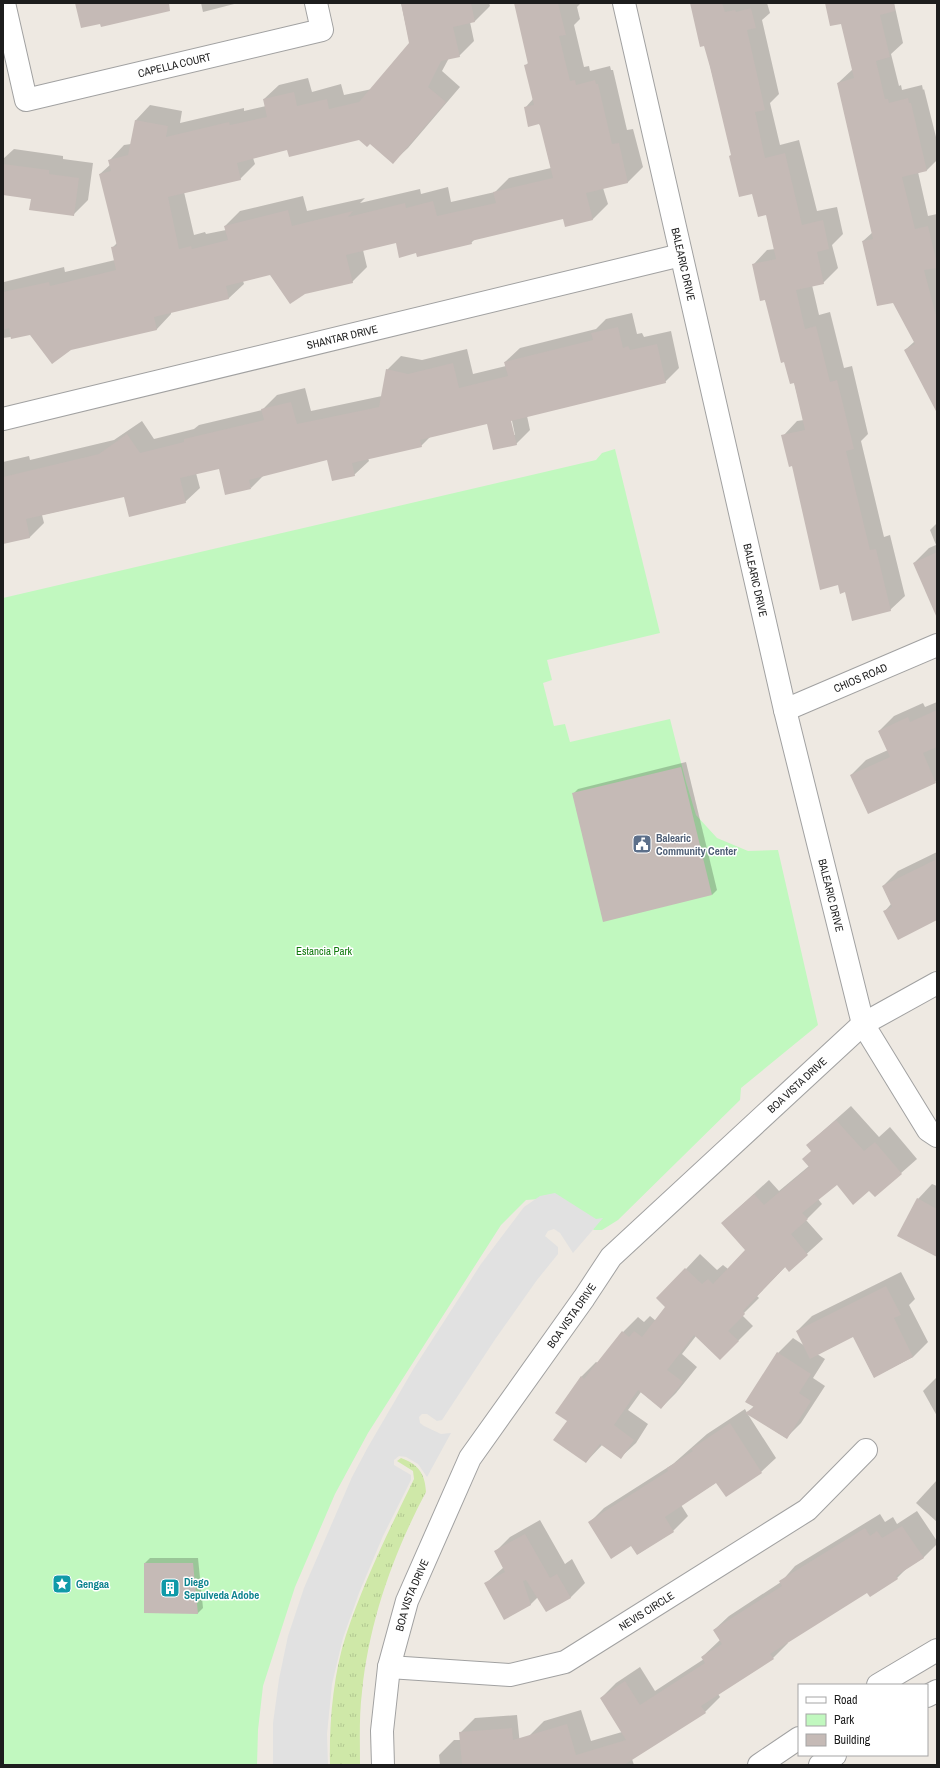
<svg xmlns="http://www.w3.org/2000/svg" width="940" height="1768" font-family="'Archivo Narrow',sans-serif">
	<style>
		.grass { fill: url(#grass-tufts) }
		.park { fill: #c1f8bf }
		.parking { fill: #e1e1e1 }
		.shadow { fill: #0003; fill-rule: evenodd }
		.building { fill: #c5bab6 }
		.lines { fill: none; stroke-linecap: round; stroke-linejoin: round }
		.minor-casing { stroke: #a1a1a1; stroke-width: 24 }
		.minor { stroke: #fff; stroke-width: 22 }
		.labels { text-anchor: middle; stroke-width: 3; stroke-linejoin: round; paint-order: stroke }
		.street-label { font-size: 11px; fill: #1d1d1d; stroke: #fff }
		.service-label { font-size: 11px; font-weight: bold; fill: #4e5e75; stroke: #fff; text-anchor: start }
		.park-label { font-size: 11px; fill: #10790c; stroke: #fff }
		.culture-label { font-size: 11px; font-weight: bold; fill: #0d838f; stroke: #fff; text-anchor: start }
	</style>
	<defs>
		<pattern id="grass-tufts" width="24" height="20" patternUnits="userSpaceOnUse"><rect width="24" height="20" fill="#cfe8a8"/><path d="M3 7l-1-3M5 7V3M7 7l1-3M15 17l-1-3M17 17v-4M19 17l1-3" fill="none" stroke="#b1c790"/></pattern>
	</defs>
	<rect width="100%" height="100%" fill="#eee9e2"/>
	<path class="grass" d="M401,1458C418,1464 425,1473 426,1492C393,1554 369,1622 362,1692C359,1716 360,1741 360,1765H330C329,1724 333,1675 346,1635C364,1581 389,1530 414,1479L413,1471L397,1461Z"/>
	<polygon class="park" points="615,449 660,633 547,660 552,680 543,683 554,726 565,724 570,742 670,719 686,782 696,815 717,838 748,851 778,850 818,1025 741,1088 740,1100 618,1220 602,1230 594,1230 551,1198 526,1200 501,1225 368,1433 335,1494 295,1587 263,1686 258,1730 257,1765 3,1765 3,598 596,460 602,453"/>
	<polygon class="parking" points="555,1193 596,1219 603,1218 573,1253 560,1233 554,1229 548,1231 545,1236 558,1247 558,1254 537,1280 496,1338 442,1420 437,1421 427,1414 422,1414 419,1417 420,1423 424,1426 441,1434 451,1433 427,1477 418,1464 406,1457 399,1456 394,1460 394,1465 411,1475 411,1480 383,1536 359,1593 343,1638 332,1684 327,1734 328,1765 273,1765 273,1723 279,1679 288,1636 304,1588 352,1477 368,1447 414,1368 481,1264 524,1207 540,1196"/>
	<g class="shadow">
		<polygon points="201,3 238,3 203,12"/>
		<polygon points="401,3 489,3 490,6 475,21 470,22 474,41 459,56 449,58 442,71 460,87 408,148 393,162 370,143 359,139 288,149 253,158 255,164 240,179 184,192 194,235 205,232 206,234 226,230 225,226 240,211 303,196 307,211 365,198 360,203 420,189 421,194 448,187 451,202 495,192 509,178 551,168 541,126 525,108 533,99 526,65 529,62 515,3 581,3 577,7 580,19 574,25 584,67 589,66 590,71 610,66 611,70 613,70 627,130 633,129 643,167 628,182 603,188 608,204 593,219 566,226 564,218 476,238 471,243 417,252 396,242 363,250 367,267 352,282 270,274 243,281 244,284 229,298 171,312 171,314 157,329 31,334 3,338 4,282 64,267 65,272 115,260 112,248 117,243 100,174 111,164 110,160 124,145 131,144 136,120 150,105 182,111 180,123 244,108 244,111 266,106 264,99 279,85 308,78 312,92 341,84 344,95 372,89 410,44"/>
		<polygon points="692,3 767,3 770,13 762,20 779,94 770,103 780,145 799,140 817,211 837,207 843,234 832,245 838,268 823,283 812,285 819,315 830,312 844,368 852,366 868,434 861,441 884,537 890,535 905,596 890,610 845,591 838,584 783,436 797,421 804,420 794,382 753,265 767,250 775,249 767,214 732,154 705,45"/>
		<polygon points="828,3 894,3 903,43 891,54 899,86 901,85 902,90 922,85 923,90 924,89 937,141 937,160 927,170 918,172 928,216 937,214 937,388 905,350 915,341 863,241 873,232 838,83 853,69 842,23"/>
		<polygon points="14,149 63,156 63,159 93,163 88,200 73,215 32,198 3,194 3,159"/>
		<path d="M632,313L637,334L642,333L644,337L671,331L679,368L665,382L527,416L530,430L516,444L488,423L431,436L421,446L368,458L369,461L354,475L328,459L264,475L251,488L219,468L196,473L200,488L185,502L124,496L42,515L44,523L30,537L3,543V462L29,456L30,460L114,440L142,421L154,439L194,429L199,425L262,410L277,395L305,388L311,411L382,396L387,370L401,356L422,360L467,349L473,374L506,366L505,362L520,348L596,329L606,319ZM511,416L515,435H513L509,417Z"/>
		<polygon points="937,523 937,583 914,563 929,548 936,545 930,530"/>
		<polygon points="937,702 937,780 935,782 851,775 866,760 888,750 879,731 894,716 923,703 925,707"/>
		<polygon points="686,762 717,890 712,895 573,794 578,789"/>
		<polygon points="937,852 937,919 885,911 891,904 883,886 898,871"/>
		<polygon points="851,1106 879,1137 890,1127 917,1159 875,1196 869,1190 837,1184 818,1199 822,1204 806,1220 823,1239 789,1270 786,1266 757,1296 759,1298 742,1315 753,1326 720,1359 696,1336 682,1354 697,1367 676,1393 661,1408 641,1392 628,1410 648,1424 636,1443 621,1457 603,1444 586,1462 568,1421 581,1377 596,1362 598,1363 623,1332 638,1317 644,1322 650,1316 656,1321 667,1307 686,1269 700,1254 717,1270 723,1265 728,1269 746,1250 722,1223 769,1180 779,1191 809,1166 812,1151 807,1145"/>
		<polygon points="932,1184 937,1186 937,1256 918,1199"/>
		<polygon points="901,1272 915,1299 909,1305 928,1342 913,1357 874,1377 853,1335 817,1354 825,1359 813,1378 825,1386 801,1423 786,1438 747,1413 776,1458 761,1472 717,1482 681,1505 688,1516 673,1531 638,1554 631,1545 589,1523 604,1508 673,1464 707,1434 745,1409 747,1413 754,1406 778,1353 793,1338 805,1346 797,1331 812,1316"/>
		<polygon points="937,1377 937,1416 923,1391"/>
		<polygon points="937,1480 937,1522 916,1503"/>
		<polygon points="917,1511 937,1541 937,1544 923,1558 907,1568 897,1578 867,1591 787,1642 788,1643 773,1658 718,1694 720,1697 705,1712 632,1759 634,1765 537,1765 529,1736 544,1721 581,1710 591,1741 622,1732 601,1698 616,1683 640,1667 655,1691 704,1659 702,1657 720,1640 714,1630 729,1616 781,1582 795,1566 880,1514 885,1522 893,1517 897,1524"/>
		<polygon points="540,1520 565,1564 572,1559 585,1583 570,1598 538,1597 530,1605 485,1584 504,1567 495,1552 510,1537"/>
		<polygon points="150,1558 198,1558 203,1608 198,1613 145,1612 145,1563"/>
		<polygon points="517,1715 522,1765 440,1765 439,1755 454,1740 461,1740 460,1733 475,1718"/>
	</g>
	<g class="building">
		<polygon points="75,3 169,3 170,11 101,27 100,24 81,28"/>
		<polygon points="401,3 471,3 475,22 453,27 460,57 441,61 428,87 446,102 393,164 370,144 367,147 359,140 289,157 287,150 237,163 241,180 168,197 179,249 191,246 192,249 228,240 224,226 288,210 292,226 353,211 348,217 405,203 406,208 433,201 437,216 496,203 493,192 553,178 540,126 539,124 528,127 524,107 534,105 524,65 528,64 514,3 558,3 566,35 559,36 570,81 575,80 576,85 595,80 596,84 598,84 612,144 619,143 628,183 586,193 593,220 565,227 563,219 471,241 472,244 417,257 416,253 399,258 396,243 346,255 353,283 305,294 290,304 270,275 226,286 229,299 154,317 157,330 71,350 52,364 30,335 11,339 9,328 3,330 3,292 49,282 50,286 116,270 111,247 117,246 99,174 111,171 108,160 128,155 135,120 168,126 166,137 229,122 230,125 267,117 263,99 294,92 297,106 327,99 329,109 359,102 409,43"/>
		<polygon points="690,3 722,3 725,12 735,10 736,12 751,8 756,28 747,30 765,110 755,112 765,158 785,153 802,225 823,220 829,249 817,252 824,284 796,290 805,329 816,326 830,382 837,380 854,449 846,451 870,550 876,549 891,611 852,621 845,592 840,594 838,585 820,590 792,466 789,467 781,435 805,430 794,383 790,384 784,362 781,363 765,300 760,301 752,264 776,259 766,215 758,217 752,194 739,197 729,156 731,155 710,67 704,46 700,47"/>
		<polygon points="825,3 894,3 895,11 880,15 890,57 876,61 885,99 888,99 889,103 908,98 909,103 911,103 927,171 902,177 915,229 928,226 937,263 937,268 924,270 937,319 937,413 904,350 915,344 893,303 877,306 862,241 873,239 837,83 854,78 841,24 830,26"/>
		<polygon points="3,164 49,170 49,174 79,178 74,216 29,210 31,199 3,195"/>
		<polygon points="618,327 623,348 628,346 630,350 657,344 666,383 511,421 517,445 493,450 487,424 420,440 422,447 352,463 355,476 332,481 327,460 249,480 251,489 225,495 219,469 180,478 186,503 129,517 124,497 26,519 30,538 3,544 3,477 99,454 127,434 140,453 184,442 184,439 264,420 261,409 291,402 297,424 379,407 386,369 408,374 453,363 459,388 508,376 504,362 593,340 591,333"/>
		<polygon points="937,552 937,618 913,563"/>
		<polygon points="937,710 937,747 923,753 936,783 868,814 850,775 890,757 878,731 908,717 910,722"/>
		<polygon points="681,767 712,895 603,922 572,793"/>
		<polygon points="937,859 937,920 898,940 883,911 892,907 882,886"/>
		<polygon points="836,1120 864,1151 875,1142 902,1174 875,1197 869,1191 853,1205 837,1185 802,1213 808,1219 791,1234 808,1255 789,1272 785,1267 743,1311 745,1314 728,1331 739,1341 720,1360 694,1335 667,1370 683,1382 661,1409 638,1390 614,1425 634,1440 621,1459 600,1444 586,1463 553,1440 567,1421 555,1413 581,1376 584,1379 622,1331 629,1337 634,1331 642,1337 665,1307 656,1298 685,1268 702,1284 708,1279 713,1284 745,1250 721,1223 754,1194 764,1205 809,1167 802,1159 811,1151 806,1145"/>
		<polygon points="917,1198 937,1209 937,1257 897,1236"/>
		<polygon points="886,1286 901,1315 894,1318 913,1357 874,1378 853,1337 810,1359 796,1331"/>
		<polygon points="777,1352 811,1374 799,1393 811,1401 787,1439 745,1413 754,1407 745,1402"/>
		<polygon points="730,1423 762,1473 726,1497 716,1483 665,1517 674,1532 637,1555 631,1546 611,1559 588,1522 668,1471 667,1468 693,1451 691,1449"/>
		<polygon points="902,1526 924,1558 896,1576 898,1579 870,1597 867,1593 770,1654 774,1659 701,1706 706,1713 624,1765 462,1765 459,1732 512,1728 513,1740 567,1724 576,1755 626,1740 600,1698 625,1681 640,1705 705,1663 701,1657 722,1644 713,1630 782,1586 779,1581 865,1528 870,1536 877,1531 882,1538"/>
		<polygon points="525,1534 550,1578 557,1574 571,1598 546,1612 526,1580 523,1581 531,1605 504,1620 484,1583 505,1572 494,1551"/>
		<polygon points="144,1563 193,1563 198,1614 144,1613"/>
	</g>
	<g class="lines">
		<g class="minor-casing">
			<g id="minor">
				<path id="s1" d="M4,3L26,100L322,30L316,3"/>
				<path id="s2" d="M624,3L785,710L863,1024L928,1130L937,1136"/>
				<path id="s3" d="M3,419L681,255"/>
				<path id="s4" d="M785,710L937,645"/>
				<path id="s5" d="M389,1667L510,1675L565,1662L807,1510L866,1450"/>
				<polyline points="878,1685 937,1650"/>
				<polyline points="927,1696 937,1691"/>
				<path id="s6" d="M383,1765L382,1731L389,1667L407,1601L470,1458L584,1298L611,1257L863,1024L937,983"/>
				<polyline points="759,1765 799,1738"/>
				<polyline points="820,1765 835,1755"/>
			</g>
		</g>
		<use href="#minor" class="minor"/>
	</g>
	<defs>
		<g id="civic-square" transform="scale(1)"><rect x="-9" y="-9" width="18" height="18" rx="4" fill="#5c6f8a" stroke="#fff"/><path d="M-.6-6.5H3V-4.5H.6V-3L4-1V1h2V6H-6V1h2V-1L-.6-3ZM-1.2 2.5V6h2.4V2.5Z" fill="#fff"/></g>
		<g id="sight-square" transform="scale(1)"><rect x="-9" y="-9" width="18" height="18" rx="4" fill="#0f9aa8" stroke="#fff"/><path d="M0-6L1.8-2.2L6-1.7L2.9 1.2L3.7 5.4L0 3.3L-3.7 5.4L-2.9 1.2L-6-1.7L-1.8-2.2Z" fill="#fff"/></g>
		<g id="building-square" transform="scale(1)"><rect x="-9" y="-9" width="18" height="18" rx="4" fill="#0f9aa8" stroke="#fff"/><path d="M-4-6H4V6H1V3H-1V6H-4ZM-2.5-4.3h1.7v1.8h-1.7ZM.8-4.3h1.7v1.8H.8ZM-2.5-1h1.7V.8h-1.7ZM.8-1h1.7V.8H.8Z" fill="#fff"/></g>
	</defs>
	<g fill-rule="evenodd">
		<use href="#civic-square" x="642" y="844"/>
		<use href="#sight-square" x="62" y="1584"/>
		<use href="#building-square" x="170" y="1588"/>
	</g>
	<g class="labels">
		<g class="street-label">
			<text dy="4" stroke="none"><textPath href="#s1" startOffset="252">CAPELLA COURT</textPath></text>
			<text dy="4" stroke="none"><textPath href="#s2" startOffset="268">BALEARIC DRIVE</textPath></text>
			<text dy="4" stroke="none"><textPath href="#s3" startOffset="349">SHANTAR DRIVE</textPath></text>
			<text dy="4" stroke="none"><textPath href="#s2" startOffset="592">BALEARIC DRIVE</textPath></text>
			<text dy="4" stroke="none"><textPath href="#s4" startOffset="82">CHIOS ROAD</textPath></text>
			<text dy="4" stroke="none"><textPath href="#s2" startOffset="916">BALEARIC DRIVE</textPath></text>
			<text dy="4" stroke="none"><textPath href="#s6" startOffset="822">BOA VISTA DRIVE</textPath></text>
			<text dy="4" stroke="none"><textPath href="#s6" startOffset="498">BOA VISTA DRIVE</textPath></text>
			<text dy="4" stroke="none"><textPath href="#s6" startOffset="174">BOA VISTA DRIVE</textPath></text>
			<text dy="4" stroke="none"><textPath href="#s5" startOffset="274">NEVIS CIRCLE</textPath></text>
		</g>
		<g class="service-label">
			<text x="656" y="842">Balearic<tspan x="656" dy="13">Community Center</tspan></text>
		</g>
		<g class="park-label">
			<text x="324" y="955">Estancia Park</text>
		</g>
		<g class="culture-label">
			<text x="184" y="1586">Diego<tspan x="184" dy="13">Sepulveda Adobe</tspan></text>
			<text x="76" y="1588">Gengaa</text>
		</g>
	</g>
	<rect width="940" height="1768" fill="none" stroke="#1d1d1d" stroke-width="8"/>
	<rect x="798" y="1684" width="130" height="72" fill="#ffffff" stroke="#a5a5a5"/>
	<rect x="806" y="1697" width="20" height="6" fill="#ffffff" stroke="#a5a5a5"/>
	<text x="834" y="1704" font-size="12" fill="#1d1d1d">Road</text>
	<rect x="806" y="1714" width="20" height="12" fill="#c1f8bf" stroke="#a5a5a5"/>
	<text x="834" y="1724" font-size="12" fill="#1d1d1d">Park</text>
	<rect x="806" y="1734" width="20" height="12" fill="#c5bab6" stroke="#a5a5a5"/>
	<text x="834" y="1744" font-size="12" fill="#1d1d1d">Building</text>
</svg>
